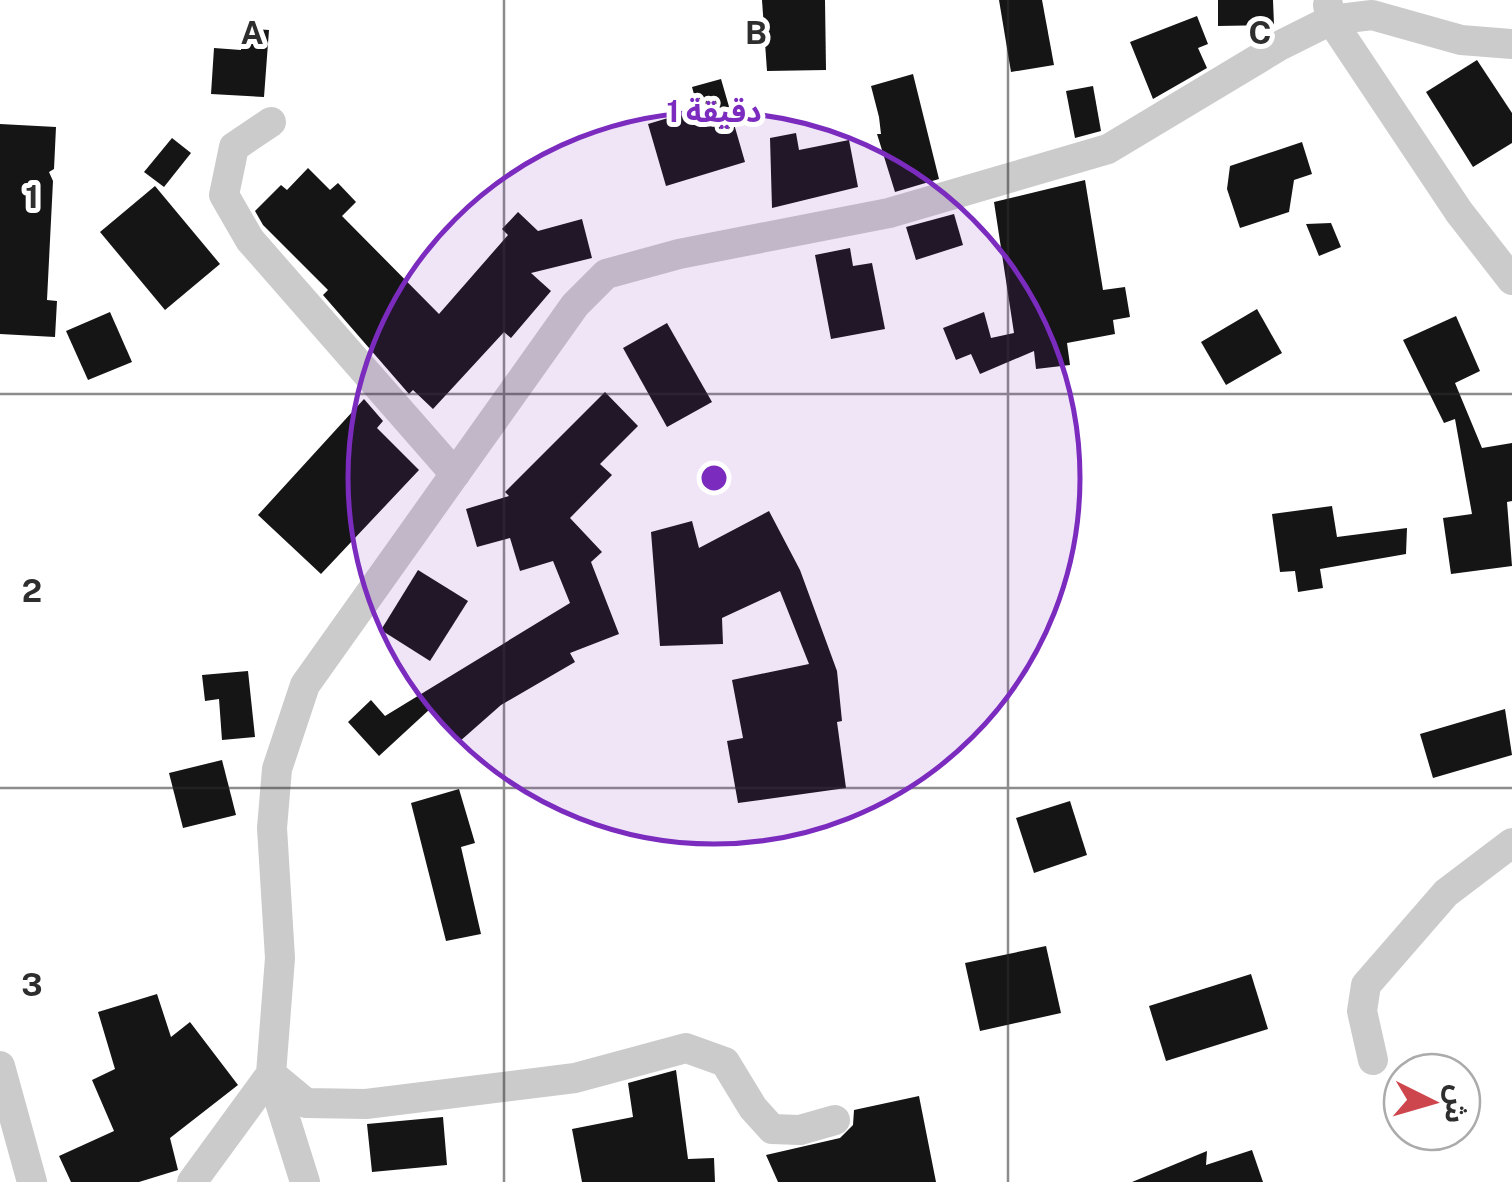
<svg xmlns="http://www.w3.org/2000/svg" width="1512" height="1182" font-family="'Public Sans','Noto Sans Arabic',sans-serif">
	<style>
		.building { fill: #151515 }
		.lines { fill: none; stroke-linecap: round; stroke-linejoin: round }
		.minor { stroke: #cbcbcb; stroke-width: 30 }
		.grid { fill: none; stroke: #2e2e2e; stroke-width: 2.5; stroke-opacity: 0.55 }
		.ring { fill: none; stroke: #7b2cbf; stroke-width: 5 }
		.grid-label { font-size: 32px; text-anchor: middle; font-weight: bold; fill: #2e2e2e; stroke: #fff; stroke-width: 10; stroke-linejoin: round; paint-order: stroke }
		.centre { fill: #7b2cbf; stroke: #fff; stroke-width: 5 }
		.ring-label { font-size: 30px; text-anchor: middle; font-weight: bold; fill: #7b2cbf; stroke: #fff; stroke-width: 10; stroke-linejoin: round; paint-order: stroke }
	</style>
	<rect width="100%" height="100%" fill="#fff"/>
	<g class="building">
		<polygon points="762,0 825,0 826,70 767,71"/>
		<polygon points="999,0 1042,0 1054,65 1011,72"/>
		<polygon points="1218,0 1273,0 1274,25 1218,26"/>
		<polygon points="1197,16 1208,44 1198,48 1207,68 1153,99 1130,42"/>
		<polygon points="242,28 269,30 264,97 211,94 214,48 241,50"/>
		<polygon points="1477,60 1512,113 1512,143 1473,167 1426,92"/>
		<polygon points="913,74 939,179 895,192 877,134 881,134 879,117 871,86"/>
		<polygon points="721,79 745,162 666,186 648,124 698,109 692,87"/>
		<polygon points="1093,86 1101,131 1075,138 1066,91"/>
		<polygon points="0,124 56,127 54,169 49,172 53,181 47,300 57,301 55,337 0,334"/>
		<polygon points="796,133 799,150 849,140 858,187 772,208 770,138"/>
		<polygon points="172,138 191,153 164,187 144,172"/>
		<polygon points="1302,142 1312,174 1294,180 1289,212 1240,228 1227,189 1230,166"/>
		<polygon points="308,168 330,190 338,183 356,202 342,216 439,314 508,235 502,229 518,212 538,231 582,219 592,258 531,273 551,291 511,338 504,332 433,409 413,390 409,394 323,295 328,290 263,225 255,211 281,185 287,190"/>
		<polygon points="1085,180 1103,290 1125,287 1130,317 1113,320 1115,334 1067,343 1070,365 1036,369 1034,351 980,374 971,354 956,360 943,328 984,312 991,338 1014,333 994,202"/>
		<polygon points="155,186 220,264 165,310 100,232"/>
		<polygon points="954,214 963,245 916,260 906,227"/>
		<polygon points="1331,223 1341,247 1319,256 1306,224"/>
		<polygon points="850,248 853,266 872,263 885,329 831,339 815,255"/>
		<polygon points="1257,309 1282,353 1226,385 1201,342"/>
		<polygon points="110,312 132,362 88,380 66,331"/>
		<polygon points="1456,316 1480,371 1455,383 1482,448 1512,443 1512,501 1507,502 1512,566 1451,574 1443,518 1472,514 1455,419 1444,423 1403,340"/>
		<polygon points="667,323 712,402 667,427 623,348"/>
		<polygon points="605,392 638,426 600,464 612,475 570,518 602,552 591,562 619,634 570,653 575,662 501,705 459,742 430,709 379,756 348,722 371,700 385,716 570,603 553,561 520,571 510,538 477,547 466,509 509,496 505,492"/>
		<polygon points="364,399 383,421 377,428 419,470 321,574 258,515"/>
		<polygon points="1332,506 1337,537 1407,528 1406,554 1320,569 1323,588 1298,592 1295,571 1280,572 1272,514"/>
		<polygon points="769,511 800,570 837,671 842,721 837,722 846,788 738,803 727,741 743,738 732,680 809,664 780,591 722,618 723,644 660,646 651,532 692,521 699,548"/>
		<polygon points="418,570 468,601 430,661 381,630"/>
		<polygon points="248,671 255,737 222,740 219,699 205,701 202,675"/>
		<polygon points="1505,709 1512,755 1433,778 1420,734"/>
		<polygon points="222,760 236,815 183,828 169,773"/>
		<polygon points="459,789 475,843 461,847 481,934 446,941 411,803"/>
		<polygon points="1070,801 1087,855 1034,873 1016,818"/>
		<polygon points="1046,946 1061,1013 980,1031 965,963"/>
		<polygon points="1251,974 1268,1029 1166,1061 1149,1006"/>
		<polygon points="157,994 171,1037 190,1022 238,1085 170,1138 178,1170 139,1182 71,1182 59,1156 114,1131 92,1080 115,1069 98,1012"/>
		<polygon points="676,1070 688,1159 714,1158 715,1182 582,1182 572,1129 633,1117 628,1083"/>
		<polygon points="919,1096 936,1182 778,1182 766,1155 840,1138 853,1125 854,1110"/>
		<polygon points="443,1117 447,1165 372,1172 367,1124"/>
		<polygon points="1252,1150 1263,1182 1132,1182 1207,1151 1206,1165"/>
	</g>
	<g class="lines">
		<g class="minor">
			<polyline points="1328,5 1331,20 1459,212 1512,280"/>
			<polyline points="271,122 234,147 224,195 250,240 455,474"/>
			<polyline points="1373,1060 1362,1011 1366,985 1446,893 1512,843"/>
			<polyline points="0,1066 32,1182"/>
			<polyline points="271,1074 306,1103 366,1104 575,1078 686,1048 725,1062 753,1108 772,1129 800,1130 835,1120"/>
			<polyline points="271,1074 305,1182"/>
			<polyline points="192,1182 271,1074 280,958 272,828 277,769 305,685 575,305 606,274 679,254 889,213 1108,149 1281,45 1331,20 1372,15 1461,40 1512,44"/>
		</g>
	</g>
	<path class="grid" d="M504,0V1182M1008,0V1182M0,394H1512M0,788H1512"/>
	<circle cx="714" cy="478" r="366" fill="#7b2cbf" fill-opacity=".12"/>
	<circle class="ring" cx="714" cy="478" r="366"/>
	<g class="grid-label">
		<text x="252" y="44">A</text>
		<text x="756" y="44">B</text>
		<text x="1260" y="44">C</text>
		<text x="32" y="208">1</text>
		<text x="32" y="602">2</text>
		<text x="32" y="996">3</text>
	</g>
	<circle cx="714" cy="478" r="15" class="centre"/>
	<g class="ring-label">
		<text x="714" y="122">1 دقيقة</text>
	</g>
	<g transform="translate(1432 1102) rotate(95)"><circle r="48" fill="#ffffff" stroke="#ababab" stroke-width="2.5"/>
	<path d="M0-8L18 38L0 25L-18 38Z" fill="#ce464d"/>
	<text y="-15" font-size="28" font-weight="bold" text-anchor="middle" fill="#2e2e2e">ش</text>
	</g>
</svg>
